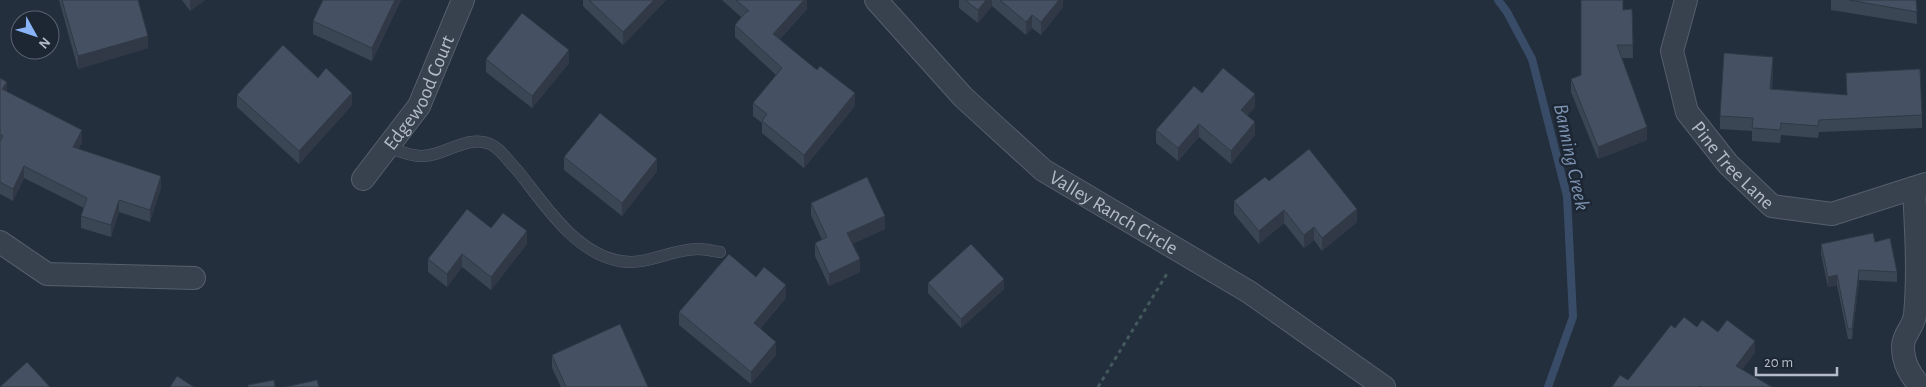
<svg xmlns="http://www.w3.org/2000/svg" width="1926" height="387" font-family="'Alegreya Sans',sans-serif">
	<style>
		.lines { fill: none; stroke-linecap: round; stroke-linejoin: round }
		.stream { stroke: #394c67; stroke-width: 8 }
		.lane-casing { stroke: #565f6c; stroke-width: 12 }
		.street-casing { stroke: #565f6c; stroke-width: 24 }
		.path { stroke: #44595c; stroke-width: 3; stroke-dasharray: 4 4; stroke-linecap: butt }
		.lane { stroke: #38414e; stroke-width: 11 }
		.street { stroke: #38414e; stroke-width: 22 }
		.wall { fill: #3b4654 }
		.shaded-wall { fill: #303945 }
		.building { fill: #455162; stroke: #303945 }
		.labels { text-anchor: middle; stroke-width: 5; stroke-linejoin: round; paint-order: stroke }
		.street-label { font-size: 20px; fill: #b4bcc9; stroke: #1d2633 }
		.water-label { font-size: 21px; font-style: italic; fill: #7c92b1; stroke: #1d2633 }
	</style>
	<rect width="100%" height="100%" fill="#242f3e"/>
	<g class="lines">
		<polyline class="stream" points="1498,0 1507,12 1532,59 1567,196 1573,317 1548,387"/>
		<g class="lane-casing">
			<path id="lane" d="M388,147C399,151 409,156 421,156C443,157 467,134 490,144C500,148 509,162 517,170C544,203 574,253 620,261C647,266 671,249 698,249C705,249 713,251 720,252"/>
		</g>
		<g class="street-casing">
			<g id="street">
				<path id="s1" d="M876,0L963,97L1043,170L1249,292L1384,387"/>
				<path id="s2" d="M1686,0L1672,51L1687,112L1728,164L1772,206L1832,214L1926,184"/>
				<path id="s3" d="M363,179L419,106L463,0"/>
				<path d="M1914,188C1916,230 1919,272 1915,315C1914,326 1903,335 1903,346C1903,363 1910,375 1921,387"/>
				<polyline points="0,242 47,274 194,278"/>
			</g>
		</g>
		<polyline class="path" points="1098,387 1168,272"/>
		<use href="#lane" class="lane"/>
		<use href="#street" class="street"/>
	</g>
	<g class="wall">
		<polygon points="59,0 138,0 148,48 78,69"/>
		<polygon points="182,0 205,0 190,11"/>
		<polygon points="323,0 401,0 372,61 313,34 313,21"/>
		<polygon points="583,0 666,0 623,45 583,6"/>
		<polygon points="722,0 807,0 807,9 780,39 855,106 804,168 762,133 762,123 753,116 753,103 776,75 735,37 735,25 741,17"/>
		<polygon points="959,0 1063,0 1063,7 1041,35 1032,28 1026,35 992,6 978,23 959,8"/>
		<polygon points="1831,0 1916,0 1917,24 1831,10"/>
		<polygon points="1632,9 1633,58 1622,58 1647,140 1598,159 1571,92 1571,79 1581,75 1623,10"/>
		<polygon points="486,59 569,63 532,108 486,72"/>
		<polygon points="1773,70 1772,89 1847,95 1846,73 1922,115 1922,128 1819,132 1818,138 1781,135 1780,143 1752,141 1752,131 1720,129 1720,116"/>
		<polygon points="0,78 7,92 82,142 78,149 161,188 150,222 119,212 111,237 81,228 81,216 84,208 24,178 13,201 0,194"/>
		<polygon points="318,78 352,105 299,164 237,107 237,95"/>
		<polygon points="1202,93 1255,107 1247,116 1255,135 1231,164 1199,137 1178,161 1156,143 1156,130"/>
		<polygon points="564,157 657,171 622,216 564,170"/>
		<polygon points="1269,181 1357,222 1322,251 1314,240 1304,248 1284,223 1259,244 1234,214 1234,201"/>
		<polygon points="811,203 885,229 852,244 860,272 829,286 815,256 815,243 822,240 811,215"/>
		<polygon points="491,228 527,244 491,290 462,267 447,287 428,272 428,259"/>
		<polygon points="1875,242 1897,272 1897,282 1859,280 1852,339 1848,339 1837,285 1828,287 1821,254 1821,244"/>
		<polygon points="756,277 786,298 760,329 776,355 751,384 679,325 679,312"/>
		<polygon points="928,283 1004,289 961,328 928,293"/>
		<polygon points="552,355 648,387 561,387 552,368"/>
	</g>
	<g class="shaded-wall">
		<polygon points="190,0 205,0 190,11"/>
		<polygon points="395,0 401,0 372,61 372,48"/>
		<polygon points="654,0 666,0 623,45 623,32"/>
		<polygon points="804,0 807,0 807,9 773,46 773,34"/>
		<polygon points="986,0 992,0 992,6 978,23 978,10"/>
		<polygon points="1059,0 1063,0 1063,7 1041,35 1041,22"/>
		<polygon points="1032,15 1032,28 1026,35 1026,22"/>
		<polygon points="148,36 148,48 78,69 78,56"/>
		<polygon points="569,50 569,63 532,108 532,96"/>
		<polygon points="1773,57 1773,70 1770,102 1770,89"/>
		<polygon points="7,82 7,94 2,89"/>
		<polygon points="352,93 352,105 299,164 299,151"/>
		<polygon points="855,93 855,106 804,168 804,155"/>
		<polygon points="1255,94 1255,107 1241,123 1241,110"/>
		<polygon points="1255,122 1255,135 1231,164 1231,151"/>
		<polygon points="1199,124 1199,137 1178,161 1178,148"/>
		<polygon points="1647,127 1647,140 1598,159 1598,147"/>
		<polygon points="82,130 82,142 73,159 73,147"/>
		<polygon points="657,159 657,171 622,216 622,203"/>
		<polygon points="24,166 24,178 13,201 13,189"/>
		<polygon points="161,176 161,188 150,222 150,210"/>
		<polygon points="119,200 119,212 111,237 111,225"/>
		<polygon points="1357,209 1357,222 1322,251 1322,238"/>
		<polygon points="1284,210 1284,223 1259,244 1259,231"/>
		<polygon points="885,216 885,229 847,246 847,233"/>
		<polygon points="1314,227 1314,240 1304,248 1304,235"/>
		<polygon points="527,231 527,244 491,290 491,277"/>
		<polygon points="462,254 462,267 447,287 447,274"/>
		<polygon points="860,259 860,272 829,286 829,274"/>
		<polygon points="1859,270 1859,280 1852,339 1852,329"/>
		<polygon points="1837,275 1837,285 1828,287 1828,277"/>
		<polygon points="1004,279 1004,289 961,328 961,319"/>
		<polygon points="786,285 786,298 754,336 754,323"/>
		<polygon points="1755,341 1755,353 1736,378 1736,366"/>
		<polygon points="776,342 776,355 751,384 751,372"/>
	</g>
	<g class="building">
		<polygon points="62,0 138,0 148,36 78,56"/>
		<polygon points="323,0 395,0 372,48 313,21"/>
		<polygon points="589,0 654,0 623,32"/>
		<polygon points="736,0 804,0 773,34 817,70 820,66 855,93 804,155 762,121 767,114 753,103 782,68 735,25 746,12 749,11"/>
		<polygon points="965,0 986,0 978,10"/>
		<polygon points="1000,0 1059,0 1041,22 1032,15 1026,22"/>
		<polygon points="1581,0 1623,0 1623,10 1632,9 1633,45 1617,45 1647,127 1598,147 1571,79 1581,75"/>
		<polygon points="1849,0 1916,0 1917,12"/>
		<polygon points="522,13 569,50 532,96 486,59"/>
		<polygon points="283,45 318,78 326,68 352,93 299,151 237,95"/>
		<polygon points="1724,53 1773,57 1770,89 1847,95 1846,73 1920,69 1922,115 1819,120 1818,126 1781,123 1780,130 1752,128 1753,118 1720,116"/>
		<polygon points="1223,68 1255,94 1241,110 1255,122 1231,151 1199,124 1178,148 1156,130 1194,86 1202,93"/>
		<polygon points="0,78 7,82 2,89 82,130 73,147 161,176 150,210 119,200 111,225 81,216 87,198 24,166 13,189 0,182 0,141 3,136 0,134"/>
		<polygon points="600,113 657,159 622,203 564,157"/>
		<polygon points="1309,149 1357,209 1322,238 1314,227 1304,235 1284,210 1259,231 1234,201 1265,177 1269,181"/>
		<polygon points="867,177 885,216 847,233 860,259 829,274 815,243 827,237 811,203"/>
		<polygon points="467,209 491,228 503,213 527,231 491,277 462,254 447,274 428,259"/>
		<polygon points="1873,233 1875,242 1890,238 1897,272 1859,270 1852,329 1848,329 1837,275 1828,277 1821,244"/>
		<polygon points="971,244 1004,279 961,319 928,283"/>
		<polygon points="729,254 756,277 764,267 786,285 754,323 776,342 751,372 679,312"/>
		<polygon points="1684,317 1697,327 1702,320 1718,332 1727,320 1755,341 1736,366 1772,387 1701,387 1699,386 1699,387 1612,387 1620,375 1628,380 1671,325 1675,328"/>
		<polygon points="620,324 648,387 566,387 552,355"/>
		<polygon points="27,362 50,387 0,387"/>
		<polygon points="177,376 194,387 170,387"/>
		<polygon points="274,380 275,387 248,387 248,385"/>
		<polygon points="317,380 319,387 285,387"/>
	</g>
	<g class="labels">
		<g class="street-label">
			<text dy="7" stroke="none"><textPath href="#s3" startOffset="104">Edgewood Court</textPath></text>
			<text dy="7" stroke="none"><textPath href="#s2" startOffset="186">Pine Tree Lane</textPath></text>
			<text dy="7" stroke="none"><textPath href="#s1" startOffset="321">Valley Ranch Circle</textPath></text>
		</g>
		<g class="water-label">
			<text transform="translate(1572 157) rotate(78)" y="7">Banning Creek</text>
		</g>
	</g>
	<g transform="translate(35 35) rotate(130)"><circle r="24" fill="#1d2633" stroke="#59626f"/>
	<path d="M0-4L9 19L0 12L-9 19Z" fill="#8ab4f8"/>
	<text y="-8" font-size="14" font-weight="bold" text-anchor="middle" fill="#b4bcc9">N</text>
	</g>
	<path d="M1756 367v8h81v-8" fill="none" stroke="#b4bcc9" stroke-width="2.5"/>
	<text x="1764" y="367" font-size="15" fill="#b4bcc9" stroke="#1d2633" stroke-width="4" paint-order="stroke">20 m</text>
</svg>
